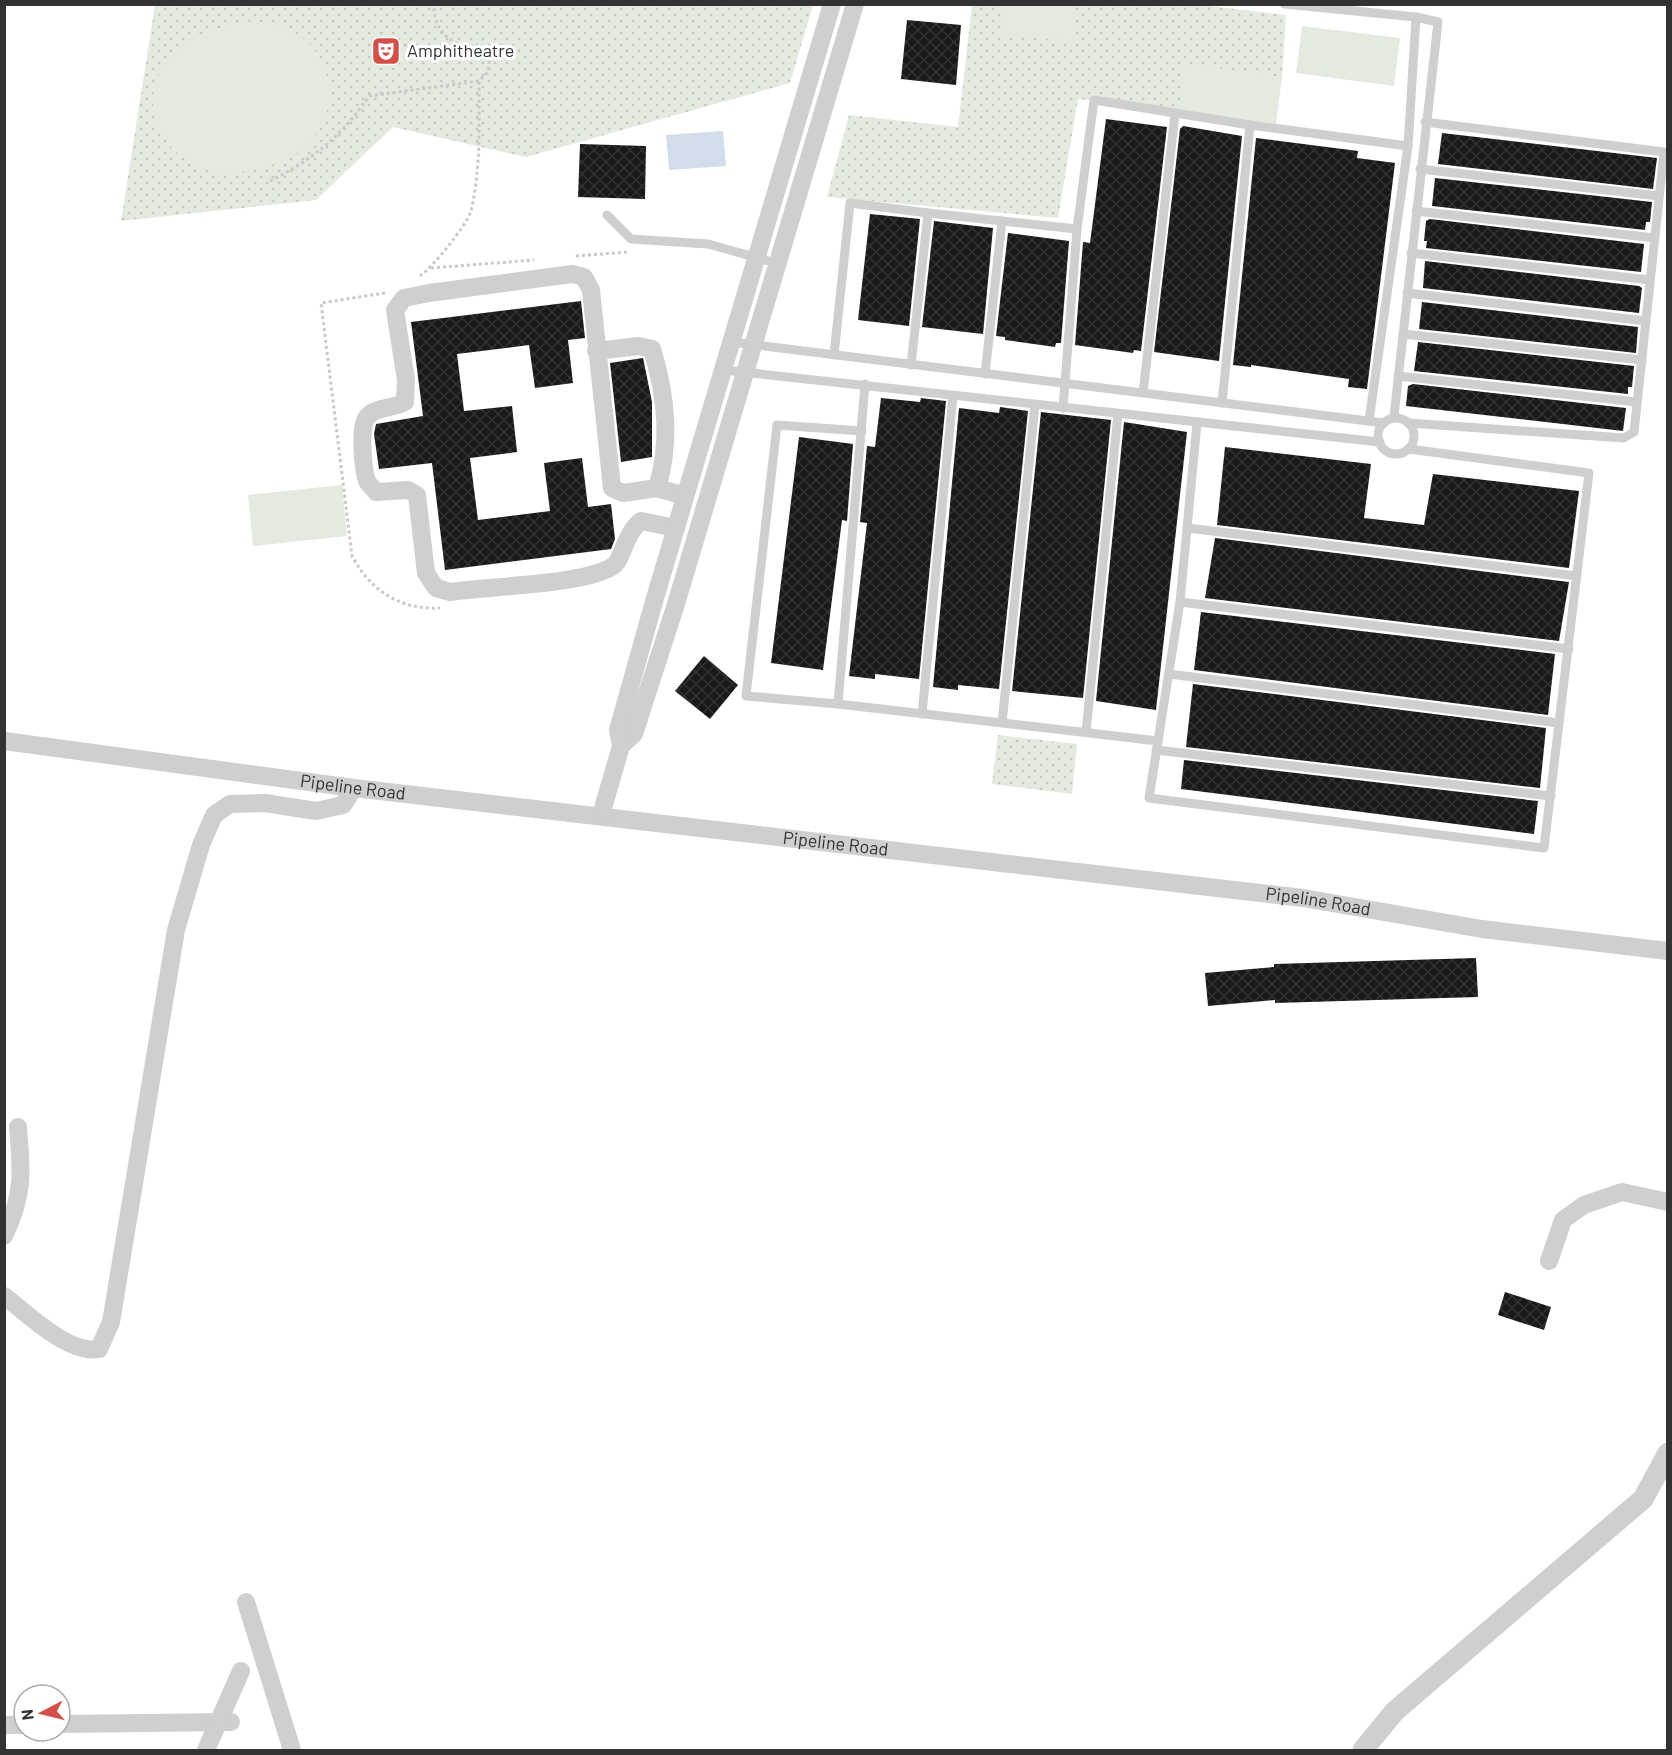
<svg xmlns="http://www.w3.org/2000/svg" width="1672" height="1755" font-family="Barlow,sans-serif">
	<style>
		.park { fill: url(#park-dots) }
		.pitch { fill: #e4eadf }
		.water { fill: #d1ddea }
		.building { fill: url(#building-cross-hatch) }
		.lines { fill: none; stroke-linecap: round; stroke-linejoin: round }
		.path { stroke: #c9c9c9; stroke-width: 3; stroke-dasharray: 3 3; stroke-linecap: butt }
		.service { stroke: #cfcfcf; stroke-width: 9 }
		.minor { stroke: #cfcfcf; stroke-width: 18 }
		.tertiary { stroke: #cfcfcf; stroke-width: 21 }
		.labels { text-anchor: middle; stroke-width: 6; stroke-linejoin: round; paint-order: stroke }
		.poi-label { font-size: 18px; fill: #323232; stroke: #fff; text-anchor: start }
		.street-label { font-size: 18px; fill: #323232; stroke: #fff }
	</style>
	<defs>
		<pattern id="park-dots" width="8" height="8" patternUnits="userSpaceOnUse" patternTransform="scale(1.5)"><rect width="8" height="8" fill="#e4eadf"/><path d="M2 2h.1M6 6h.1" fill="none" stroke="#c4c9c0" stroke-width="1.8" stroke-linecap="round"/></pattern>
		<pattern id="building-cross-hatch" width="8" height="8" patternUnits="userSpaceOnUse" patternTransform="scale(1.5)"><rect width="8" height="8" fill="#191919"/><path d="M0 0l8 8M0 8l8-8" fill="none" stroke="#323232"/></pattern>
	</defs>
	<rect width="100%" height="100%" fill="#fff"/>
	<g class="park">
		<polygon points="1192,4 1286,15 1282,77 1185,65 1179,112 1078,99 1058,218 827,197 849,115 958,127 972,5"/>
		<polygon points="155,5 813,5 790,83 526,157 393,127 316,200 121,221"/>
		<polygon points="998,735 1077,744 1072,794 992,784"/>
	</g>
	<g class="pitch">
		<polygon points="1004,5 1075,5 1072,41 1001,34"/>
		<path d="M252,21C350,25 359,153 255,169C242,171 231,174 219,172C161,164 130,98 173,54C193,34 225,25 252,21Z"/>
		<polygon points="1302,26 1400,38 1394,86 1296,73"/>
		<polygon points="1184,64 1282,77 1276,124 1179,112"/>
		<polygon points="342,485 347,536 253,546 248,495"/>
	</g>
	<polygon class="water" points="723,131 726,166 669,170 666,135"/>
	<g class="building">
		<polygon points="907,20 961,25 956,85 901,79"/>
		<polygon points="1106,119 1167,127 1141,351 1134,350 1133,353 1075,345 1083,242 1090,243"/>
		<polygon points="1183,126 1242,136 1219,361 1154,352 1180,129"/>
		<polygon points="1442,133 1657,158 1653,189 1438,164"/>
		<polygon points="1256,138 1358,151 1357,158 1395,163 1367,389 1348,387 1349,379 1251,365 1251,367 1233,365"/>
		<polygon points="580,144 646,146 645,199 578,197"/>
		<polygon points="1435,178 1652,202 1650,222 1646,222 1645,230 1432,206"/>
		<polygon points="870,214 920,219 909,326 858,320"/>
		<polygon points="1430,219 1644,244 1641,272 1426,248 1427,241 1424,241 1426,221"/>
		<polygon points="934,221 993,228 983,334 922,327"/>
		<polygon points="1008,233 1069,241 1061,343 1056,343 1055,347 1005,340 1005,337 996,336"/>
		<polygon points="1425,261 1639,286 1642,288 1639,313 1423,288"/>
		<polygon points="581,301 585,338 568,340 573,383 535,388 529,345 457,354 464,411 512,406 517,452 470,458 478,520 550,511 544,463 582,458 588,507 611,504 615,539 611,549 445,570 432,463 379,469 374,434 376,424 423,416 411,322"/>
		<polygon points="1422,302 1638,327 1636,353 1419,329"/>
		<polygon points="1418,342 1634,366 1632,387 1628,387 1628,394 1414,371"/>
		<polygon points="643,358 652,402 652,457 621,462 610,363"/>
		<polygon points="1413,384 1626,408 1623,431 1406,406 1408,386"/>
		<polygon points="881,398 920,402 921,398 946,401 919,679 875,674 875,679 849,676 867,523 860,522 867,446 875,447"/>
		<polygon points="1000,407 1028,411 999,689 958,685 958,690 933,687 959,408 999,413"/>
		<polygon points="1041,412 1111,420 1083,698 1012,691"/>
		<polygon points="1124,422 1187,432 1156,710 1096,701"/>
		<polygon points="799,437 853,444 847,521 842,520 823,670 771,663"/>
		<polygon points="1225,447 1371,464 1364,518 1424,525 1433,474 1579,491 1569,568 1217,525"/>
		<polygon points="1215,538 1569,582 1559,641 1205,598"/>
		<polygon points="1201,612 1555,654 1548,715 1194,670"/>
		<polygon points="704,656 738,685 710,719 675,691"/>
		<polygon points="1193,684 1546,728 1540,788 1186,747"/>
		<polygon points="1184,760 1538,801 1534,834 1181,789"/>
		<polygon points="1476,958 1478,997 1275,1003 1275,1000 1208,1006 1205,973 1274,967 1274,964"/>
		<polygon points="1505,1292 1551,1307 1544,1330 1498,1315"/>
	</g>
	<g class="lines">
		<g class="path">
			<path d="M270,181C311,161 343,135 369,96L479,81L488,72L490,57C460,43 434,42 434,4"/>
			<polyline points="576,256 627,252"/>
			<polyline points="431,268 534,260"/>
			<path d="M420,276C432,268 467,225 471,211C481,169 479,124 479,81"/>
			<path d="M385,293L321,303L352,556C371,591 400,610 440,608"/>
		</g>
		<g class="service">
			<polyline points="1284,4 1416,17 1438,22 1394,416"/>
			<polyline points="1408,146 1416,17"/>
			<polyline points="1420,169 1659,196"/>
			<polyline points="1416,211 1655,238"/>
			<polyline points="607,215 631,239 708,244 776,263"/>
			<polyline points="1411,253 1650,280"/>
			<polyline points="1407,293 1646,321"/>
			<polyline points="1403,334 1642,360"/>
			<polyline points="732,342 1384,423"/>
			<polyline points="834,355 850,203 928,213"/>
			<polyline points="911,365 928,213 1077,229"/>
			<polyline points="724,370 1380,442"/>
			<polyline points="985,374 1002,221"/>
			<polyline points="1398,376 1637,402"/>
			<polyline points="865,384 838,704 1158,741"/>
			<polyline points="1143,393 1175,114"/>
			<polyline points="1222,403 1250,125"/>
			<polyline points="1063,408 1077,229 1094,100 1250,125 1408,146 1369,421"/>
			<circle cx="1396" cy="436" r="18"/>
			<polyline points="1197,423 1180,602 1149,798 1544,848 1589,473 1409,449"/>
			<polyline points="1409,423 1624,438 1634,432 1664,152 1425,122"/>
			<polyline points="1188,528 1577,576"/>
			<polyline points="1180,602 1569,649"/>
			<polyline points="1169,674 1559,723"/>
			<polyline points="838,704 746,696 777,425 862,431"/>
			<polyline points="922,714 953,396"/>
			<polyline points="1002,723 1035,405"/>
			<polyline points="1086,732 1118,414"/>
			<polyline points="1156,750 1551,796"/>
		</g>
		<g class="minor">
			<path d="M596,351L639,346L652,349C666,394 671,443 657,488"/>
			<path d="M676,528L641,521C624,534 623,560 613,566C585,585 488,586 450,592L436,588L426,573L417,495L408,490L376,492C374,489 369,485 367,481C363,470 359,426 367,417C376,406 394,409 405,402L406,380L395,310L404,298L429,293L572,274L584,277L591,290L612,488L623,493L657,488L685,496"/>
			<path id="s1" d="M4,741L354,788L1303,898L1482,929L1668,951"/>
			<polyline points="621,746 634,734 676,604 855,4"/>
			<polyline points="601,815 621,746 618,730 655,598 832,4"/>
			<path d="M4,1236C24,1195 22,1172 18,1127"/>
			<polyline points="1549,1261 1563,1220 1584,1205 1622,1192 1668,1202"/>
			<path d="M4,1296C28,1314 69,1355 99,1349L111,1322L176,930L201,845L214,815L230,804L265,803L316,811L343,805L354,788"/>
			<polyline points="246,1602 292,1750"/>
			<polyline points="60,1724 231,1722"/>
			<polyline points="4,1725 24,1725"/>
			<polyline points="206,1750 241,1671"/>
		</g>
		<polyline class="tertiary" points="1363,1750 1395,1711 1643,1499 1668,1453"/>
	</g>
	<defs>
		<g id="theatre-square" transform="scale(1.5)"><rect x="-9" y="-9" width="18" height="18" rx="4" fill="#d34f4a" stroke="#fff"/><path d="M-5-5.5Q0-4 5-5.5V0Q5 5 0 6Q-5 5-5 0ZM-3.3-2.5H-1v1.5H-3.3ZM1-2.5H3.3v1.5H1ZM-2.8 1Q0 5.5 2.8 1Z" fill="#fff"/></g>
	</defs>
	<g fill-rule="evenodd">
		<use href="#theatre-square" x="386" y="51"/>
	</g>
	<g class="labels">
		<g class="poi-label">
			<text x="407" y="57">Amphitheatre</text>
		</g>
		<g class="street-label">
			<text dy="6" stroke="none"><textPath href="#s1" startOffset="352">Pipeline Road</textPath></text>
			<text dy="6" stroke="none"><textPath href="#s1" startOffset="838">Pipeline Road</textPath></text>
			<text dy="6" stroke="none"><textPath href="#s1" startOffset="1324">Pipeline Road</textPath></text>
		</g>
	</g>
	<rect width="1672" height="1755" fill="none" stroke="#323232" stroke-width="12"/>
	<g transform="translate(42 1713) rotate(263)"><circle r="28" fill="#ffffff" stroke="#adadad" stroke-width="1.5"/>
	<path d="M0-4.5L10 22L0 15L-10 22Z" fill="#d34f4a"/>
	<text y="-9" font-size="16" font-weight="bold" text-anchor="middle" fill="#323232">N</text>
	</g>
</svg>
